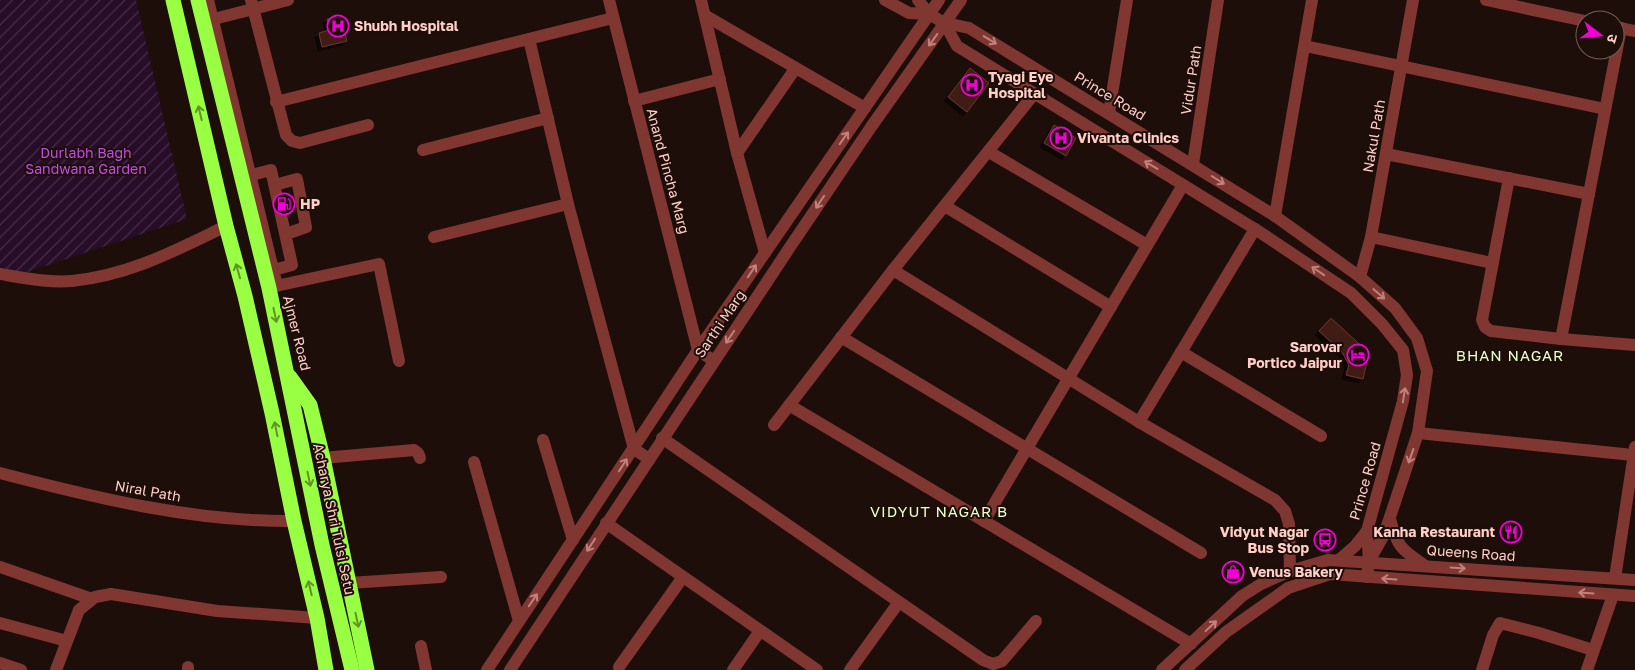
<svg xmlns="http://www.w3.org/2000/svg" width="1635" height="670" font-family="'Golos Text','Noto Sans Devanagari',sans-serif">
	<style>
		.garden { fill: url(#garden-furrows) }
		.building { fill: #401f15; stroke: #6d3526; filter: url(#shadow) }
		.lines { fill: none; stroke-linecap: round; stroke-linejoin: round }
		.minor { stroke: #803732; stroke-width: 12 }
		.highway { stroke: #98ff42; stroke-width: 15 }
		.oneway { stroke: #c0827c }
		.oneway2 { stroke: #619329 }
		.labels { text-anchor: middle; stroke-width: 4; stroke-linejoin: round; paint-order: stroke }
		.poi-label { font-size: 14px; font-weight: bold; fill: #ffcec7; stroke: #1d0e0a; text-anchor: start }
		.street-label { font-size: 14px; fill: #ffcec7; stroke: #1d0e0a }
		.park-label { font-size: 14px; fill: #c34ce6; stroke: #1d0e0a }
		.neighbourhood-label { font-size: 15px; letter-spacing: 1px; fill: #eaffc9; stroke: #1d0e0a }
	</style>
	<defs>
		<pattern id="garden-furrows" width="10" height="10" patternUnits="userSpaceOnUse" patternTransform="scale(1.25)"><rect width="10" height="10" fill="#270d28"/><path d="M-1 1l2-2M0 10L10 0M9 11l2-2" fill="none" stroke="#472f46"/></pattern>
		<filter id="shadow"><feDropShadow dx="-4" dy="4" stdDeviation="0" flood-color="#0009"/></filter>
	</defs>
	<rect width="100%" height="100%" fill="#1d0e0a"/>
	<polygon class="garden" points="0,0 136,0 187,219 3,280 0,279"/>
	<g class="building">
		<polygon points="340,16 347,41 322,47 319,33 329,30 327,19"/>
		<polygon points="970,68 989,83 967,112 948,97"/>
		<polygon points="1054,125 1076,138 1066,156 1044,143"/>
		<polygon points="1331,318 1369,353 1363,379 1346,375 1349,365 1342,352 1319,331"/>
	</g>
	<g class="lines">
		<g class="minor">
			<polyline points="208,0 277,286"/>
			<polyline points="251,0 286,135 292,141 300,143 368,125"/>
			<polyline points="609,0 698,350 714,361"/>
			<polyline points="701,0 737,153 765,253"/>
			<polyline points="885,0 909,13 928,14"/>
			<path d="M918,0C934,22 943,23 969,28L1275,216L1360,277L1395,308L1417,338L1427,371L1418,433L1384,535L1369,561"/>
			<polyline points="1486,0 1585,21"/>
			<polyline points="706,16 865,108"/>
			<polyline points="206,21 288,0"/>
			<polyline points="945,24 957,46 1255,229 1351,293 1382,324 1403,350 1407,375 1403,401 1367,531 1369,561 1367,577"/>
			<polyline points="1615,27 1635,31"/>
			<polyline points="529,39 568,204 634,449 649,459"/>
			<polyline points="1305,46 1605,109"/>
			<polyline points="634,101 720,79"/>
			<polyline points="276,102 613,18"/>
			<polyline points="1109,113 1127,0"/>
			<polyline points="423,150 548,118"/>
			<polyline points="989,152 1147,245"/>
			<polyline points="737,153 795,69"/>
			<polyline points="1386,154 1589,194"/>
			<polyline points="1193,164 1218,0"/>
			<polyline points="244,177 271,170 292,265 266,272"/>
			<polyline points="1509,178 1482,320 1485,327 1491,331 1561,339 1635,345"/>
			<polyline points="282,183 297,179 306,227 292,232"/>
			<polyline points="945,206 1111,307"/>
			<polyline points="1275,216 1312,0"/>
			<polyline points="434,237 568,204"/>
			<polyline points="1371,237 1492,263"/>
			<polyline points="893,270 1139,422 1275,500 1285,511 1289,524 1290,571"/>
			<path d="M0,274C24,278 48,283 72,281C130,275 174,251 226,226"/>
			<polyline points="1360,277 1371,237 1413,0"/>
			<polyline points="271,287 379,264 399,361"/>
			<polyline points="841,337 1201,553"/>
			<polyline points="1561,339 1621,28"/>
			<polyline points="1181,352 1321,436"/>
			<polyline points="789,405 1191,644"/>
			<polyline points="1139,422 1255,229"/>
			<polyline points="774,425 893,270 1034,94"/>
			<polyline points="1418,433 1633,455"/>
			<polyline points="662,438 983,660 993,664 1002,661 1036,621"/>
			<polyline points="543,440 573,540"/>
			<polyline points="323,458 414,450 418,453 420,458"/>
			<polyline points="474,462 519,621"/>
			<path d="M0,473C96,498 194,522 294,521"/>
			<path d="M1390,519C1397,547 1402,550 1424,565"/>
			<polyline points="984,521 1183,185"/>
			<polyline points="606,523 817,670"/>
			<polyline points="1339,560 1355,546 1367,531"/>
			<polyline points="0,567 92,599"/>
			<polyline points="1615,578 1635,447"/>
			<polyline points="349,583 441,577"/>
			<polyline points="0,623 67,641"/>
			<polyline points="421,646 426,670"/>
			<polyline points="0,663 21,670"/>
			<polyline points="188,667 188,670"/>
			<polyline points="619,667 683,577"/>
			<polyline points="56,670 79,610 95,597 111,594 217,611 317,618"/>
			<polyline points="487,670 698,350 939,0"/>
			<polyline points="510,670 788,250 871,127 961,0"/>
			<polyline points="733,670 760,631"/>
			<polyline points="850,670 899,602"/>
			<polyline points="1162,670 1242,596 1261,584 1290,571 1328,560 1635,580"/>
			<polyline points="1185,670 1226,632 1288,588 1330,574 1635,596"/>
			<polyline points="1482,670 1493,635 1500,623 1539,633 1593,650"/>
			<polyline points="1587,670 1613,595"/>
		</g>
		<g class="highway">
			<polyline points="173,0 226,226 245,296 272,413 294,521 317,618 326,670"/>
			<polyline points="198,0 269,288 322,545 352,670"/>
			<polyline points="290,377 310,405 323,458 367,670"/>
		</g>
	</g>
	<defs><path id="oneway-shaft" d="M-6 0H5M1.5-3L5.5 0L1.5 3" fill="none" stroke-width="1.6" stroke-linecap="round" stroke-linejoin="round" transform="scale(1.25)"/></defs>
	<g class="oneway">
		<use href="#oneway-shaft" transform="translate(933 40) rotate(126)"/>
		<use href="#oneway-shaft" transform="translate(990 40) rotate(31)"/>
		<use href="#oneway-shaft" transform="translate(844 138) rotate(-55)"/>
		<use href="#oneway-shaft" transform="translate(1151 165) rotate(-149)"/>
		<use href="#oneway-shaft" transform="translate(1218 180) rotate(32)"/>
		<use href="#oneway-shaft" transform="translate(820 202) rotate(124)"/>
		<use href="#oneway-shaft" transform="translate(752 271) rotate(-56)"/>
		<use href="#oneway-shaft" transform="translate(1318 271) rotate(-146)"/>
		<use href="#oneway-shaft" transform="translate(1379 294) rotate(41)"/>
		<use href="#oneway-shaft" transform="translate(730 337) rotate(124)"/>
		<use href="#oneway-shaft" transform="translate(1404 395) rotate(-81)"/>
		<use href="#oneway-shaft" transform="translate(1411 456) rotate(109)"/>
		<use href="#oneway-shaft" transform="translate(623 465) rotate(-57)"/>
		<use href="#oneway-shaft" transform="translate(591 545) rotate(123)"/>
		<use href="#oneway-shaft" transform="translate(1458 568) rotate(4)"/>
		<use href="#oneway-shaft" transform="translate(1389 579) rotate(-176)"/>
		<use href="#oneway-shaft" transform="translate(1586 593) rotate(-176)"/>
		<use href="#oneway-shaft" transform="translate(533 600) rotate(-56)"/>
		<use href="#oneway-shaft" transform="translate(1211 626) rotate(-43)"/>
	</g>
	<g class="oneway2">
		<use href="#oneway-shaft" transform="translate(200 113) rotate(-103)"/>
		<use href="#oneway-shaft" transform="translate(238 271) rotate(-106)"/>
		<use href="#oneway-shaft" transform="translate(275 315) rotate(78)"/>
		<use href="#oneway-shaft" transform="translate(276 429) rotate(-101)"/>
		<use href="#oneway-shaft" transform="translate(309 479) rotate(78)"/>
		<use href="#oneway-shaft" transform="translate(310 588) rotate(-103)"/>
		<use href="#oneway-shaft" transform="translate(357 620) rotate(78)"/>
	</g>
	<defs>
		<g id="hospital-ring" transform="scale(1.125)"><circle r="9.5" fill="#1d0e0a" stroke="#f200d4" stroke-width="1.5"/><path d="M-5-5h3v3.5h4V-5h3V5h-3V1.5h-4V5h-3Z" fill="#f200d4"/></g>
		<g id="fuel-ring" transform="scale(1.125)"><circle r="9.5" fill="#1d0e0a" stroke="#f200d4" stroke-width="1.5"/><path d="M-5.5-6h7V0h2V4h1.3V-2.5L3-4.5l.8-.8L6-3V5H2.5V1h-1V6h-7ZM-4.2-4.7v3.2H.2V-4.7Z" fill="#f200d4"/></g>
		<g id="hotel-ring" transform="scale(1.125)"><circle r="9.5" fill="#1d0e0a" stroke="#f200d4" stroke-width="1.5"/><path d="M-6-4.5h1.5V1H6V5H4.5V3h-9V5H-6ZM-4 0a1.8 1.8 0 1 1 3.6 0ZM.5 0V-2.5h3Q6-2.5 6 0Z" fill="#f200d4"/></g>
		<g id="restaurant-ring" transform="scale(1.125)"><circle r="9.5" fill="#1d0e0a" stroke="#f200d4" stroke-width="1.5"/><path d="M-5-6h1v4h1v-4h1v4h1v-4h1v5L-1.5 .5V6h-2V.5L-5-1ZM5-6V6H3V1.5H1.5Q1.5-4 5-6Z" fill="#f200d4"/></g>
		<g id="bus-ring" transform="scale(1.125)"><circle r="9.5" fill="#1d0e0a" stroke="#f200d4" stroke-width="1.5"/><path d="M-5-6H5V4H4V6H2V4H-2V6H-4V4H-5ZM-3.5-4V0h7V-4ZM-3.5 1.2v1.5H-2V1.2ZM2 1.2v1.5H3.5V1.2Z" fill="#f200d4"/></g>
		<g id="shop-ring" transform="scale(1.125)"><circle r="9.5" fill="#1d0e0a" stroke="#f200d4" stroke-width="1.5"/><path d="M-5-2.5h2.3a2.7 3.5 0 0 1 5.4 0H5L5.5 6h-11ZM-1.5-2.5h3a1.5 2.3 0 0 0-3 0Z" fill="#f200d4"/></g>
	</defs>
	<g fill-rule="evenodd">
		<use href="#hospital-ring" x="338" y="26"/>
		<use href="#hospital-ring" x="972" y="85"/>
		<use href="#hospital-ring" x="1061" y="138"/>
		<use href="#fuel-ring" x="284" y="204"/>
		<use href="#hotel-ring" x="1358" y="355"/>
		<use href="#restaurant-ring" x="1511" y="532"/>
		<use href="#bus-ring" x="1325" y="540"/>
		<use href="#shop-ring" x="1233" y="572"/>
	</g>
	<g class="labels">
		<g class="poi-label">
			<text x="354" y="31">Shubh Hospital</text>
			<text x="988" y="82">Tyagi Eye<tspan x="988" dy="16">Hospital</tspan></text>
			<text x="1077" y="143">Vivanta Clinics</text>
			<text x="300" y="209">HP</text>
			<text x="1342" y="352" text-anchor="end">Sarovar<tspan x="1342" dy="16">Portico Jaipur</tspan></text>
			<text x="1309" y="537" text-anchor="end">Vidyut Nagar<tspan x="1309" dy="16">Bus Stop</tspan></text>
			<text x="1495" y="537" text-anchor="end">Kanha Restaurant</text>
			<text x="1249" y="577">Venus Bakery</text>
		</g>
		<g class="street-label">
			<text transform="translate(1191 80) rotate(-81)" y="5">Vidur Path</text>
			<text transform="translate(1110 96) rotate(31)" y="5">Prince Road</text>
			<text transform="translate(1374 136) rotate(-80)" y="5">Nakul Path</text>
			<text transform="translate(668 171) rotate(75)" y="5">Anand Pincha Marg</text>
			<text transform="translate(720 324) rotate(-56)" y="5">Sarthi Marg</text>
			<text transform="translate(297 333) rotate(76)" y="5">Ajmer Road</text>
			<text transform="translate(1365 481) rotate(-74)" y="5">Prince Road</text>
			<text transform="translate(148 491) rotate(10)" y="5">Niral Path</text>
			<text transform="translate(334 519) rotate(78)" y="5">Acharya Shri Tulsi Setu</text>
			<text transform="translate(1471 553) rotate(4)" y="5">Queens Road</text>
		</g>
		<g class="park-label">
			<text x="86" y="158">Durlabh Bagh<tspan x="86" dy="16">Sandwana Garden</tspan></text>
		</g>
		<g class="neighbourhood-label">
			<text x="1510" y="361">BHAN NAGAR</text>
			<text x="939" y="517">VIDYUT NAGAR B</text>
		</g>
	</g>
	<g transform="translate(1600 35) rotate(106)"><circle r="24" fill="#1d0e0a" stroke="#775b56"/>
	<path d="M0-4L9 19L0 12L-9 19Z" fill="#f200d4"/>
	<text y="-8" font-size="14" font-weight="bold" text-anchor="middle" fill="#ffcec7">उ</text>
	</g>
</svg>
